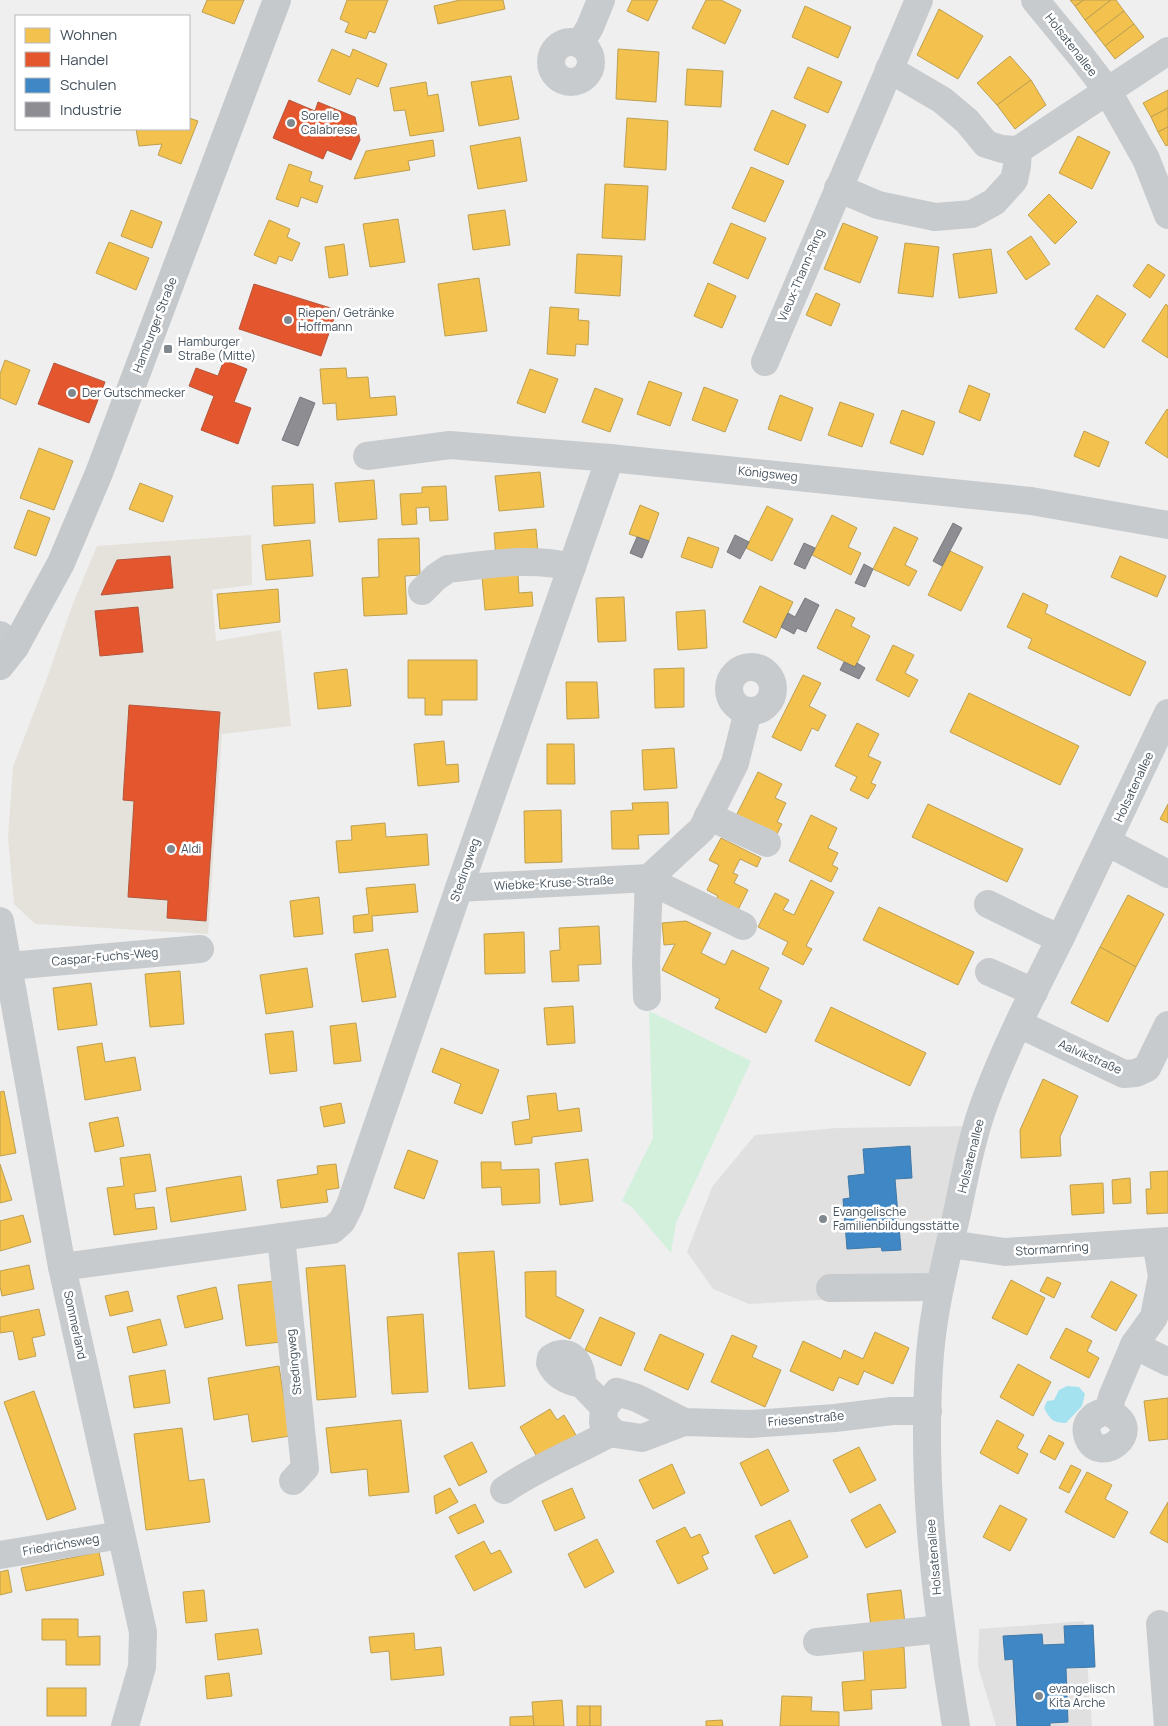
<svg xmlns="http://www.w3.org/2000/svg" width="1168" height="1726" font-family="Manrope,sans-serif">
	<style>
		.commercial { fill: #e5e2dc }
		.education { fill: #e1e0e1 }
		.green { fill: #d2f0dc }
		.water { fill: #a5e2f0 }
		.homes { fill: #f2c14e; stroke: #bea052 }
		.shops { fill: #e4572e; stroke: #b4563c }
		.schools { fill: #3f88c5; stroke: #4178a6 }
		.industry { fill: #8d8d92; stroke: #777b82 }
		.lines { fill: none; stroke-linecap: round; stroke-linejoin: round }
		.minor { stroke: #c8cbce; stroke-width: 28 }
		.major { stroke: #c5c9cc; stroke-width: 28 }
		.poi-dot { fill: #818990; stroke: #fff; stroke-width: 2 }
		.labels { text-anchor: middle; stroke-width: 5; stroke-linejoin: round; paint-order: stroke }
		.street-label { font-size: 12px; fill: #45525d; stroke: #fff }
		.poi-label { font-size: 12px; fill: #45525d; stroke: #fff; text-anchor: start }
	</style>
	<rect width="100%" height="100%" fill="#f0efef"/>
	<polygon class="commercial" points="251,535 252,585 212,590 216,641 281,630 291,726 222,734 208,934 35,924 14,904 8,838 13,767 47,678 72,606 97,546"/>
	<g class="education">
		<polygon points="967,1126 928,1294 749,1304 713,1289 687,1252 712,1187 755,1135 837,1128"/>
		<polygon points="1084,1621 1092,1726 996,1726 978,1666 979,1629"/>
	</g>
	<polygon class="green" points="649,1011 751,1061 676,1223 671,1253 632,1207 622,1201 653,1138"/>
	<path class="water" d="M1067,1386L1079,1387L1085,1394L1082,1406L1066,1423C1053,1423 1050,1419 1044,1408L1047,1401L1054,1400L1059,1390Z"/>
	<g class="homes">
		<polygon points="207,0 244,0 234,24 202,12"/>
		<polygon points="347,0 388,0 375,33 369,31 366,39 345,32 349,23 340,19"/>
		<polygon points="460,0 503,0 505,9 438,24 434,6"/>
		<polygon points="632,0 658,0 648,21 627,11"/>
		<polygon points="706,0 721,0 741,10 725,44 692,28"/>
		<polygon points="1070,0 1084,0 1075,6"/>
		<polygon points="1084,0 1111,0 1085,20 1075,6"/>
		<polygon points="1111,0 1116,0 1124,11 1095,33 1085,20"/>
		<polygon points="805,6 851,27 838,58 792,37"/>
		<polygon points="939,9 983,36 958,79 917,55"/>
		<polygon points="1124,11 1134,24 1105,46 1095,33"/>
		<polygon points="1134,24 1144,37 1115,59 1105,46"/>
		<polygon points="332,49 350,57 353,49 387,64 378,87 357,78 350,95 318,81"/>
		<polygon points="618,49 659,52 656,102 616,99"/>
		<polygon points="1010,56 1031,80 997,105 977,83"/>
		<polygon points="808,67 842,82 828,113 794,98"/>
		<polygon points="687,69 723,71 721,107 685,105"/>
		<polygon points="511,76 519,119 479,126 471,82"/>
		<polygon points="1031,80 1046,105 1015,129 997,105"/>
		<polygon points="426,82 428,96 438,94 444,131 410,136 405,110 394,111 390,88"/>
		<polygon points="1168,90 1168,108 1151,117 1143,103"/>
		<polygon points="1168,108 1168,127 1158,132 1151,117"/>
		<polygon points="772,110 806,125 788,165 754,150"/>
		<polygon points="189,118 198,121 181,164 158,155 162,144 139,146 136,129 189,129"/>
		<polygon points="627,118 668,121 666,170 624,167"/>
		<polygon points="1168,127 1168,145 1166,146 1158,132"/>
		<polygon points="1078,136 1110,152 1092,189 1059,173"/>
		<polygon points="520,137 527,181 478,189 470,146"/>
		<polygon points="433,140 435,156 408,161 410,170 354,179 366,151"/>
		<polygon points="289,164 312,172 309,181 323,186 317,203 301,197 298,207 276,199"/>
		<polygon points="751,167 784,181 765,222 732,208"/>
		<polygon points="605,184 648,186 645,240 602,238"/>
		<polygon points="1049,194 1077,222 1055,244 1028,215"/>
		<polygon points="131,210 162,222 152,248 121,236"/>
		<polygon points="505,210 510,245 473,250 468,215"/>
		<polygon points="398,219 405,262 370,267 363,224"/>
		<polygon points="269,220 290,229 287,237 300,243 292,261 279,256 276,264 254,255"/>
		<polygon points="731,223 766,238 748,279 713,263"/>
		<polygon points="843,223 878,237 860,283 824,269"/>
		<polygon points="1031,236 1050,264 1026,280 1007,252"/>
		<polygon points="109,242 149,258 136,290 96,273"/>
		<polygon points="905,243 939,247 933,297 898,293"/>
		<polygon points="344,244 348,275 329,278 325,247"/>
		<polygon points="991,249 997,293 959,298 953,254"/>
		<polygon points="577,254 622,256 620,296 575,293"/>
		<polygon points="1148,264 1165,275 1150,298 1133,286"/>
		<polygon points="479,278 487,331 445,336 438,284"/>
		<polygon points="708,283 736,296 722,328 694,316"/>
		<polygon points="816,293 840,304 831,326 806,315"/>
		<polygon points="1097,295 1126,314 1104,348 1075,329"/>
		<polygon points="1166,304 1168,306 1168,358 1142,341"/>
		<polygon points="550,307 579,309 578,320 589,321 588,345 576,344 575,356 547,354"/>
		<polygon points="5,360 30,370 16,405 0,398 0,374"/>
		<polygon points="346,368 347,378 368,377 370,398 395,396 397,415 337,420 336,403 323,404 320,369"/>
		<polygon points="530,369 558,379 545,413 517,403"/>
		<polygon points="649,381 682,393 670,426 637,414"/>
		<polygon points="969,385 990,394 980,421 959,412"/>
		<polygon points="704,387 738,400 725,432 692,420"/>
		<polygon points="595,388 623,399 610,432 582,422"/>
		<polygon points="780,395 813,408 801,441 768,429"/>
		<polygon points="840,402 874,414 862,447 828,435"/>
		<polygon points="1167,409 1168,410 1168,458 1145,443"/>
		<polygon points="902,410 935,422 923,455 890,443"/>
		<polygon points="1084,431 1109,442 1099,467 1074,456"/>
		<polygon points="39,448 73,461 54,510 20,498"/>
		<polygon points="540,472 544,507 499,511 495,476"/>
		<polygon points="374,480 377,519 339,522 335,483"/>
		<polygon points="140,483 173,496 163,522 129,509"/>
		<polygon points="313,484 315,523 274,526 272,486"/>
		<polygon points="446,486 448,520 430,521 429,507 416,508 417,524 402,525 400,494 422,493 422,487"/>
		<polygon points="640,505 659,513 649,541 629,534"/>
		<polygon points="767,506 793,519 772,561 746,548"/>
		<polygon points="28,510 50,518 36,556 14,548"/>
		<polygon points="832,515 857,528 848,547 861,553 851,575 812,555"/>
		<polygon points="894,527 918,538 905,565 917,571 909,586 873,569"/>
		<polygon points="536,529 538,554 496,557 494,533"/>
		<polygon points="688,537 719,548 712,568 681,557"/>
		<polygon points="419,538 420,575 405,576 407,614 364,616 362,578 379,577 378,539"/>
		<polygon points="310,540 313,576 266,580 262,545"/>
		<polygon points="950,551 983,567 961,611 928,595"/>
		<polygon points="1120,556 1166,576 1157,597 1111,577"/>
		<polygon points="518,574 519,593 532,592 533,606 485,610 482,577"/>
		<polygon points="760,586 793,602 776,638 743,622"/>
		<polygon points="278,589 280,622 220,629 217,594"/>
		<polygon points="1023,593 1048,605 1045,613 1146,662 1130,696 1028,648 1032,639 1007,627"/>
		<polygon points="624,597 626,641 598,642 596,598"/>
		<polygon points="836,609 855,618 851,626 870,636 855,667 817,648"/>
		<polygon points="705,610 707,648 678,650 676,612"/>
		<polygon points="893,645 914,655 905,673 918,680 909,697 876,680"/>
		<polygon points="408,660 477,660 477,700 442,700 442,715 425,715 425,698 408,698"/>
		<polygon points="684,668 684,707 655,708 654,669"/>
		<polygon points="347,669 351,706 318,709 314,673"/>
		<polygon points="803,675 821,683 809,706 826,715 818,731 812,728 801,751 772,737"/>
		<polygon points="566,682 597,682 599,718 567,719"/>
		<polygon points="969,693 1079,746 1060,785 950,732"/>
		<polygon points="857,723 879,734 868,756 881,762 871,783 876,785 868,799 850,790 857,777 835,766"/>
		<polygon points="444,741 446,765 458,764 459,782 418,786 414,744"/>
		<polygon points="547,744 574,744 575,784 547,784"/>
		<polygon points="674,748 677,788 644,790 642,750"/>
		<polygon points="758,772 782,784 775,798 786,803 777,822 782,824 775,838 735,818"/>
		<polygon points="668,802 669,834 638,835 639,849 612,849 611,811 633,810 632,803"/>
		<polygon points="928,804 1023,849 1007,882 912,837"/>
		<polygon points="1168,804 1168,823 1160,819"/>
		<polygon points="561,810 562,862 525,863 524,811"/>
		<polygon points="811,815 837,828 828,848 838,853 832,865 838,868 831,882 789,861"/>
		<polygon points="385,823 386,837 427,834 429,865 339,873 336,841 352,840 351,826"/>
		<polygon points="721,838 761,858 757,867 740,859 733,873 738,875 734,883 748,890 737,912 715,901 718,896 707,890 719,865 709,860"/>
		<polygon points="811,880 834,892 806,946 812,949 803,965 782,954 788,942 758,927 775,893 789,900 783,910 794,915"/>
		<polygon points="415,884 418,912 372,916 373,931 354,933 353,916 369,914 366,888"/>
		<polygon points="1128,895 1164,914 1136,967 1100,947"/>
		<polygon points="319,897 323,934 294,937 290,901"/>
		<polygon points="879,907 974,952 958,985 863,940"/>
		<polygon points="686,921 711,933 701,953 725,965 732,950 769,968 759,989 782,1001 766,1033 715,1008 720,999 662,970 675,944 664,945 662,923"/>
		<polygon points="599,926 601,964 578,965 579,981 552,982 550,951 560,950 559,928"/>
		<polygon points="524,932 525,973 485,974 484,934"/>
		<polygon points="1100,947 1136,967 1108,1022 1071,1003"/>
		<polygon points="388,949 396,997 362,1002 355,954"/>
		<polygon points="307,968 313,1007 266,1014 260,975"/>
		<polygon points="180,971 184,1024 150,1027 145,974"/>
		<polygon points="91,983 97,1025 58,1030 53,988"/>
		<polygon points="573,1006 575,1043 547,1045 544,1008"/>
		<polygon points="831,1007 926,1053 910,1086 815,1041"/>
		<polygon points="356,1023 361,1061 334,1064 330,1026"/>
		<polygon points="293,1031 297,1071 270,1074 265,1034"/>
		<polygon points="102,1043 105,1062 135,1057 141,1090 85,1100 77,1047"/>
		<polygon points="441,1048 499,1070 482,1114 454,1103 461,1084 432,1072"/>
		<polygon points="1043,1079 1078,1096 1060,1137 1061,1156 1021,1158 1020,1130"/>
		<polygon points="4,1091 16,1153 0,1156 0,1092"/>
		<polygon points="556,1093 558,1111 579,1108 582,1131 532,1137 532,1143 515,1145 512,1122 530,1119 527,1096"/>
		<polygon points="341,1103 345,1123 324,1127 320,1107"/>
		<polygon points="118,1117 124,1146 95,1152 89,1123"/>
		<polygon points="408,1150 438,1161 424,1199 394,1188"/>
		<polygon points="150,1154 156,1191 134,1194 136,1209 154,1207 157,1229 114,1235 107,1188 124,1186 120,1158"/>
		<polygon points="588,1159 593,1201 560,1205 555,1163"/>
		<polygon points="481,1162 501,1162 501,1170 539,1169 540,1203 502,1205 501,1187 482,1188"/>
		<polygon points="0,1164 12,1200 0,1203"/>
		<polygon points="336,1164 339,1188 326,1190 328,1202 281,1208 277,1180 318,1174 317,1166"/>
		<polygon points="1168,1171 1168,1213 1147,1214 1146,1189 1151,1189 1150,1172"/>
		<polygon points="241,1176 246,1210 171,1222 166,1188"/>
		<polygon points="1130,1178 1131,1203 1113,1204 1112,1180"/>
		<polygon points="1103,1183 1104,1213 1072,1215 1070,1185"/>
		<polygon points="23,1215 31,1242 0,1251 0,1221"/>
		<polygon points="494,1251 505,1386 469,1389 458,1253"/>
		<polygon points="29,1265 34,1289 2,1296 0,1286 0,1271"/>
		<polygon points="345,1265 356,1397 317,1400 306,1268"/>
		<polygon points="556,1271 556,1296 584,1310 570,1339 526,1317 525,1272"/>
		<polygon points="1047,1277 1061,1283 1054,1298 1040,1291"/>
		<polygon points="1011,1280 1045,1298 1027,1335 992,1318"/>
		<polygon points="274,1281 281,1342 246,1346 238,1285"/>
		<polygon points="1111,1281 1137,1295 1116,1331 1091,1317"/>
		<polygon points="216,1287 223,1319 185,1328 177,1296"/>
		<polygon points="128,1291 133,1311 110,1316 105,1296"/>
		<polygon points="39,1309 45,1335 32,1338 36,1356 19,1360 13,1331 0,1333 0,1317"/>
		<polygon points="423,1314 428,1392 392,1394 387,1317"/>
		<polygon points="600,1317 635,1333 621,1366 585,1350"/>
		<polygon points="160,1319 167,1345 133,1353 127,1327"/>
		<polygon points="1066,1328 1092,1341 1087,1351 1099,1358 1089,1378 1050,1358"/>
		<polygon points="875,1332 909,1348 893,1384 864,1371 858,1385 839,1377 833,1391 790,1371 803,1341 841,1359 844,1350 863,1359"/>
		<polygon points="660,1334 704,1354 688,1390 644,1370"/>
		<polygon points="732,1335 757,1346 752,1357 781,1370 765,1407 711,1382"/>
		<polygon points="1018,1364 1051,1382 1033,1416 1000,1397"/>
		<polygon points="279,1366 290,1436 252,1442 248,1414 214,1420 208,1378"/>
		<polygon points="165,1370 170,1403 134,1408 129,1376"/>
		<polygon points="34,1391 76,1509 47,1520 4,1402"/>
		<polygon points="1168,1398 1168,1439 1149,1441 1144,1401"/>
		<polygon points="550,1409 557,1420 564,1415 579,1440 540,1462 520,1427"/>
		<polygon points="401,1420 409,1492 369,1496 367,1469 331,1473 326,1428"/>
		<polygon points="997,1420 1024,1435 1017,1448 1028,1454 1018,1474 980,1453"/>
		<polygon points="182,1428 189,1481 204,1479 210,1522 146,1530 134,1434"/>
		<polygon points="1049,1435 1064,1443 1055,1460 1040,1452"/>
		<polygon points="472,1442 487,1472 459,1486 444,1456"/>
		<polygon points="859,1447 876,1480 850,1493 833,1460"/>
		<polygon points="768,1449 789,1491 761,1506 740,1463"/>
		<polygon points="672,1464 685,1493 653,1509 639,1480"/>
		<polygon points="1071,1465 1081,1470 1069,1493 1059,1488"/>
		<polygon points="1087,1472 1112,1485 1105,1499 1128,1512 1114,1538 1065,1512"/>
		<polygon points="450,1488 458,1502 436,1514 434,1496"/>
		<polygon points="572,1488 585,1518 555,1531 542,1501"/>
		<polygon points="1168,1502 1168,1543 1150,1533"/>
		<polygon points="475,1504 484,1522 458,1534 449,1517"/>
		<polygon points="880,1504 896,1532 866,1548 851,1520"/>
		<polygon points="1000,1505 1027,1519 1010,1551 983,1537"/>
		<polygon points="790,1520 808,1557 774,1574 755,1536"/>
		<polygon points="685,1527 691,1538 700,1534 709,1553 702,1556 708,1569 678,1584 656,1541"/>
		<polygon points="597,1539 614,1572 585,1588 568,1554"/>
		<polygon points="484,1541 491,1554 500,1550 512,1572 474,1591 455,1556"/>
		<polygon points="99,1552 104,1575 26,1591 21,1568"/>
		<polygon points="8,1570 12,1592 0,1595 0,1572"/>
		<polygon points="204,1590 207,1621 186,1623 183,1592"/>
		<polygon points="901,1590 905,1623 871,1627 867,1594"/>
		<polygon points="42,1619 78,1619 78,1637 100,1636 100,1665 66,1665 66,1640 42,1640"/>
		<polygon points="258,1629 262,1654 218,1660 215,1634"/>
		<polygon points="414,1633 415,1650 441,1647 444,1675 391,1680 389,1651 371,1653 369,1637"/>
		<polygon points="904,1647 906,1688 871,1690 872,1709 844,1711 842,1682 865,1680 863,1649"/>
		<polygon points="229,1673 232,1696 207,1699 205,1676"/>
		<rect x="47" y="1688" width="39" height="28"/>
		<polygon points="782,1696 812,1697 811,1711 839,1712 839,1726 780,1726"/>
		<polygon points="562,1700 564,1726 534,1726 532,1702"/>
		<rect x="577" y="1706" width="13" height="20"/>
		<rect x="590" y="1706" width="11" height="20"/>
		<polygon points="533,1716 534,1726 510,1726 510,1717"/>
		<polygon points="722,1720 723,1726 706,1726 706,1721"/>
	</g>
	<g class="shops">
		<polygon points="289,100 315,111 318,102 355,117 360,140 351,160 327,150 323,159 273,138"/>
		<polygon points="254,284 337,310 321,356 239,329"/>
		<polygon points="224,360 247,369 234,402 251,408 238,444 201,430 214,396 189,386 196,368 218,376"/>
		<polygon points="54,363 105,382 89,423 38,404"/>
		<polygon points="170,556 173,588 101,595 117,560"/>
		<polygon points="138,607 143,652 100,656 95,611"/>
		<polygon points="129,705 220,712 206,921 167,918 168,900 128,897 134,801 123,800"/>
	</g>
	<g class="schools">
		<polygon points="910,1146 912,1178 895,1179 901,1250 882,1251 881,1247 847,1249 843,1199 850,1198 848,1176 865,1174 863,1149"/>
		<polygon points="1093,1625 1095,1667 1066,1668 1068,1722 1050,1723 1050,1726 1017,1726 1013,1659 1005,1660 1003,1636 1042,1634 1043,1645 1065,1644 1064,1626"/>
	</g>
	<g class="industry">
		<polygon points="300,397 315,403 298,446 282,440"/>
		<polygon points="953,523 962,528 942,566 933,561"/>
		<polygon points="735,535 749,542 740,559 727,552"/>
		<polygon points="637,537 649,541 642,558 630,553"/>
		<polygon points="804,543 815,548 805,569 794,564"/>
		<polygon points="864,564 873,569 865,587 855,583"/>
		<polygon points="805,598 819,605 806,632 797,628 794,634 781,627 788,613 795,617"/>
		<polygon points="844,662 855,667 857,663 865,668 859,679 840,670"/>
	</g>
	<g class="lines">
		<g class="minor">
			<polyline points="1035,0 1081,56 1107,90 1146,159 1168,215"/>
			<circle cx="571" cy="62" r="20"/>
			<polyline points="580,44 590,27 601,0"/>
			<polyline points="1018,150 1168,51"/>
			<polyline points="838,188 878,205 935,217 972,214 994,202 1014,180 1017,166 1018,150 1002,149 986,144 967,121 942,100 889,69"/>
			<polyline points="765,362 919,0"/>
			<polyline points="367,456 450,445 610,458 1031,501 1168,525"/>
			<path d="M422,591L436,577L448,569C489,564 532,557 572,567"/>
			<polyline points="0,635 15,647"/>
			<circle cx="751" cy="689" r="22"/>
			<polyline points="708,816 767,843"/>
			<polyline points="1107,842 1168,874"/>
			<polyline points="459,888 649,878 646,963 647,997"/>
			<polyline points="988,904 1041,930 1060,938"/>
			<polyline points="0,921 62,1267 143,1632 142,1667 125,1726"/>
			<polyline points="743,926 660,886 649,878 702,829 735,763 748,711"/>
			<polyline points="9,966 200,949"/>
			<polyline points="989,972 1034,992"/>
			<polyline points="1019,1024 1124,1074 1136,1073 1147,1068 1168,1025"/>
			<polyline points="281,1237 305,1468 293,1481"/>
			<polyline points="950,1244 1005,1252 1168,1241"/>
			<polyline points="62,1267 332,1230 342,1221 350,1205 459,888 610,458"/>
			<polyline points="830,1288 940,1287"/>
			<polyline points="1134,1345 1168,1362"/>
			<path d="M582,1384C569,1382 556,1376 550,1363L551,1358C571,1345 583,1365 582,1384L604,1407"/>
			<path d="M1108,1412C1150,1430 1096,1470 1087,1434C1084,1421 1096,1412 1108,1412L1112,1397L1134,1345L1154,1317L1162,1276L1156,1242"/>
			<polyline points="684,1422 642,1438 615,1434 603,1422 604,1407 617,1392 637,1398 684,1422 751,1424 835,1418 892,1411 928,1411"/>
			<path d="M504,1490C537,1467 576,1452 612,1432"/>
			<polyline points="0,1555 121,1535"/>
			<polyline points="1160,1624 1168,1726"/>
			<polyline points="817,1642 941,1629"/>
			<path d="M956,1726C936,1604 920,1479 930,1354C934,1306 946,1260 957,1213C965,1175 972,1136 986,1099C1007,1043 1035,989 1062,935C1098,861 1133,787 1168,713"/>
		</g>
		<polyline class="major" points="0,666 15,647 61,563 99,473 277,0"/>
	</g>
	<g class="poi-dot">
		<circle cx="291" cy="123" r="5"/>
		<circle cx="288" cy="320" r="5"/>
		<rect x="163" y="344" width="10" height="10" rx="2.5"/>
		<circle cx="72" cy="393" r="5"/>
		<circle cx="171" cy="849" r="5"/>
		<circle cx="823" cy="1219" r="5"/>
		<circle cx="1039" cy="1696" r="5"/>
	</g>
	<g class="labels">
		<g class="street-label">
			<text transform="translate(1071 45) rotate(52)" y="4">Holsatenallee</text>
			<text transform="translate(801 275) rotate(-67)" y="4">Vieux-Thann-Ring</text>
			<text transform="translate(155 325) rotate(-69)" y="4">Hamburger Straße</text>
			<text transform="translate(768 474) rotate(6)" y="4">Königsweg</text>
			<text transform="translate(1134 787) rotate(-65)" y="4">Holsatenallee</text>
			<text transform="translate(465 870) rotate(-71)" y="4">Stedingweg</text>
			<text transform="translate(554 883) rotate(-3)" y="4">Wiebke-Kruse-Straße</text>
			<text transform="translate(105 957) rotate(-5)" y="4">Caspar-Fuchs-Weg</text>
			<text transform="translate(1090 1057) rotate(24)" y="4">Aalvikstraße</text>
			<text transform="translate(971 1156) rotate(-76)" y="4">Holsatenallee</text>
			<text transform="translate(1052 1249) rotate(-4)" y="4">Stormarnring</text>
			<text transform="translate(75 1325) rotate(78)" y="4">Sommerland</text>
			<text transform="translate(294 1362) rotate(-96)" y="4">Stedingweg</text>
			<text transform="translate(806 1419) rotate(-5)" y="4">Friesenstraße</text>
			<text transform="translate(61 1545) rotate(-10)" y="4">Friedrichsweg</text>
			<text transform="translate(934 1557) rotate(-95)" y="4">Holsatenallee</text>
		</g>
		<g class="poi-label">
			<text x="301" y="120">Sorelle<tspan x="301" dy="14">Calabrese</tspan></text>
			<text x="298" y="317">Riepen/ Getränke<tspan x="298" dy="14">Hoffmann</tspan></text>
			<text x="178" y="346">Hamburger<tspan x="178" dy="14">Straße (Mitte)</tspan></text>
			<text x="82" y="397">Der Gutschmecker</text>
			<text x="181" y="853">Aldi</text>
			<text x="833" y="1216">Evangelische<tspan x="833" dy="14">Familienbildungsstätte</tspan></text>
			<text x="1049" y="1693">evangelisch<tspan x="1049" dy="14">Kita Arche</tspan></text>
		</g>
	</g>
	<rect x="15" y="15" width="175" height="115" fill="#ffffff" stroke="#b5babe"/>
	<rect x="25" y="28" width="25" height="15" fill="#f2c14e" stroke="#b5babe"/>
	<text x="60" y="40" font-size="15" fill="#45525d">Wohnen</text>
	<rect x="25" y="52" width="25" height="15" fill="#e4572e" stroke="#b5babe"/>
	<text x="60" y="65" font-size="15" fill="#45525d">Handel</text>
	<rect x="25" y="78" width="25" height="15" fill="#3f88c5" stroke="#b5babe"/>
	<text x="60" y="90" font-size="15" fill="#45525d">Schulen</text>
	<rect x="25" y="102" width="25" height="15" fill="#8d8d92" stroke="#b5babe"/>
	<text x="60" y="115" font-size="15" fill="#45525d">Industrie</text>
</svg>
